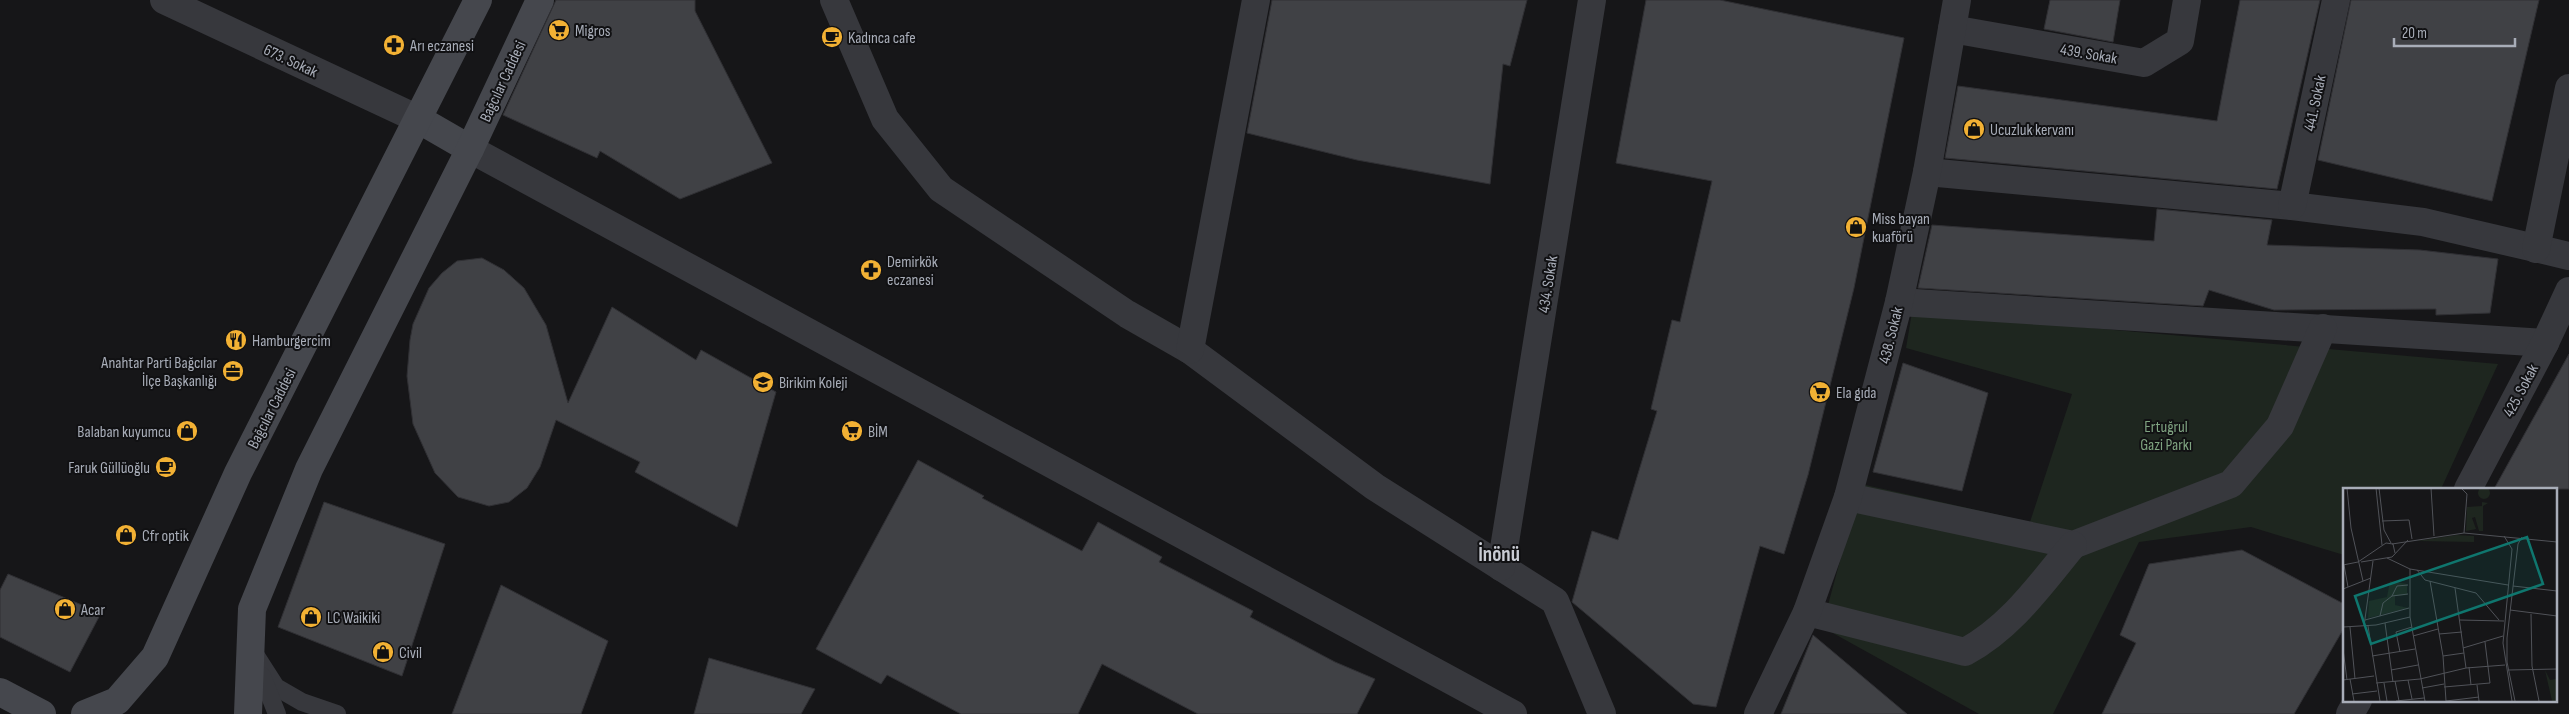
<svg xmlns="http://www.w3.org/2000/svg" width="2569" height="714" font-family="'Sofia Sans Condensed',sans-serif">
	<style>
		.green { fill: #1e261f }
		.building { fill: #404145; stroke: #303034 }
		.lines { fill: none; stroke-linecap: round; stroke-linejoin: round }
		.lane { stroke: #37383d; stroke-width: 18 }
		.street { stroke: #37383d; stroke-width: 28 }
		.secondary { stroke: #45474d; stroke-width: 28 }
		.labels { text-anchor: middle; stroke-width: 4; stroke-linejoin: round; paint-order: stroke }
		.poi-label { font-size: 16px; fill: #a8adb8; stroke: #111113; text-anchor: start }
		.street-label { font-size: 16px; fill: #a8adb8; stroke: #111113 }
		.park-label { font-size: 16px; fill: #7fa381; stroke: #111113 }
		.district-label { font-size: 21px; font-weight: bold; fill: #c9ccd4; stroke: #111113 }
		.inset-road { fill: none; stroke: #505258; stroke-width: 1 }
		.view { fill: #0f766e; fill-opacity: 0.15; stroke: #0f766e; stroke-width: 2.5 }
		.inset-edge { fill: none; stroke: #a8adb8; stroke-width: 2.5 }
	</style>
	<rect width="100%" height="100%" fill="#161618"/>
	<polygon class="green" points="1912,312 2498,364 2441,489 2344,489 2344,555 2251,527 2139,542 2053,714 1979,714 1822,627 1861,484 2030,522 2072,394 1906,348"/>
	<g class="building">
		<polygon points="556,0 695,0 695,11 772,163 680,199 600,151 597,158 503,115"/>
		<polygon points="1272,0 1527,0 1510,66 1503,64 1490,184 1357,160 1247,133"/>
		<polygon points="1646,0 1720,0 1904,38 1854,288 1808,475 1784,554 1760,546 1716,707 1693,704 1572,602 1592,531 1618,540 1657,411 1651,409 1672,320 1680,322 1712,181 1616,163"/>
		<polygon points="2050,0 2120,0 2113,42 2044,29"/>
		<polygon points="2240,0 2320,0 2277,189 1945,158 1958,86 2217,121"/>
		<polygon points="2351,0 2539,0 2492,201 2318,160"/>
		<polygon points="2157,209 2272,220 2267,245 2420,250 2498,259 2490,313 2436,315 2436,309 2274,310 2209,290 2203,306 1918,288 1932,225 2154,241"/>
		<polygon points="482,258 504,270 524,288 546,325 568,403 612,307 696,360 701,350 776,392 737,527 635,472 640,462 556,420 540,467 527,488 509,502 489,506 458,497 435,473 413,424 407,376 410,340 413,324 429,288 442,273 457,261"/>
		<polygon points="2569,354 2569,489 2494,489"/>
		<polygon points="1903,363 1988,393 1962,491 1873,472"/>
		<polygon points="918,460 984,496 982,498 1082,551 1098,522 1162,557 1159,562 1253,611 1250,617 1335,662 1375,679 1357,714 1198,714 1102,664 1078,714 961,714 887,675 881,684 816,649"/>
		<polygon points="324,502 445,544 402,676 278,627"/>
		<polygon points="2242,550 2344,604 2344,628 2294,714 2102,714 2136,643 2120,635 2149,564"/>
		<polygon points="8,574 101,613 70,672 0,637 0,590"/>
		<polygon points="501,585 608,641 581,714 452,714"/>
		<polygon points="1813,635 1907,714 1781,714"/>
		<polygon points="709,658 815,689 801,714 694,714"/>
	</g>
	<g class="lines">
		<g class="lane">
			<polyline points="251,648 276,687 302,702 337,714"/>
			<polyline points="262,676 277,714"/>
		</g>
		<g class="street">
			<polyline points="164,0 418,119"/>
			<polyline points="834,0 885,119 941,189 1127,314 1190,350 1375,487 1555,601 1602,714"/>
			<polyline points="1952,29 2144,63 2180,41 2187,0"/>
			<polyline points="470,149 1513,714"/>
			<polyline points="1927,172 2292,206 2423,222 2569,256"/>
			<polyline points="2292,206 2336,0"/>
			<polyline points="2536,249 2569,88"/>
			<polyline points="1899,302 2545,343"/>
			<polyline points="1190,350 1256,0"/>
			<polyline points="2468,489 2545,343 2569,291"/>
			<polyline points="1848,497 2073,545 2231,484 2280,426 2323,328"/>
			<polyline points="1501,567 1592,0"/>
			<path d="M1807,612L1965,652C2011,627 2040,585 2073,545"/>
			<polyline points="1758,714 1807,612 1848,497 1899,302 1927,172 1957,0"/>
			<polyline points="2350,714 2358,700"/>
		</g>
		<g class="secondary">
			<polyline points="418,119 470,149"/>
			<polyline points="0,692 42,714"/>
			<polyline points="85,714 117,701 155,657 238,473 478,0"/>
			<polyline points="248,714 252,609 309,469 470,149 540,0"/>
		</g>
	</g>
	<defs>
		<g id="supermarket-disc" transform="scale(1.125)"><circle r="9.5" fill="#f2b134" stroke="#111113"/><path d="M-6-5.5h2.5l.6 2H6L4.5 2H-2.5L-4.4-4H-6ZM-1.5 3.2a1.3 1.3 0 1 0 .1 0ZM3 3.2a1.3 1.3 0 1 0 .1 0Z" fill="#111"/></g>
		<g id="cafe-disc" transform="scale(1.125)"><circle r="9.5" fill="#f2b134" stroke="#111113"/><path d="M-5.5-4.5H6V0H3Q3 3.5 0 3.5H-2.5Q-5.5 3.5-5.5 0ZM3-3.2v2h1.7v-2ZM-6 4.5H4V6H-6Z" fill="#111"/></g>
		<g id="pharmacy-disc" transform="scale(1.125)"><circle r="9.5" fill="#f2b134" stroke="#111113"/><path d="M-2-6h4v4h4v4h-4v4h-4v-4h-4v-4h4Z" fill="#111"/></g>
		<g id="shop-disc" transform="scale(1.125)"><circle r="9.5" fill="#f2b134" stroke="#111113"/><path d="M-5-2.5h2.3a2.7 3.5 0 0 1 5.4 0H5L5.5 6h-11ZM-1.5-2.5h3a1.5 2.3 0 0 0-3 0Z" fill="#111"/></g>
		<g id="restaurant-disc" transform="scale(1.125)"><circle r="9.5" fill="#f2b134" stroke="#111113"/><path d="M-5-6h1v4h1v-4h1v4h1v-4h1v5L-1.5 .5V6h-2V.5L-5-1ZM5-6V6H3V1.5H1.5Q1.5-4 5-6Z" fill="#111"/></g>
		<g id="office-disc" transform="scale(1.125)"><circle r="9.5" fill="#f2b134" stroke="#111113"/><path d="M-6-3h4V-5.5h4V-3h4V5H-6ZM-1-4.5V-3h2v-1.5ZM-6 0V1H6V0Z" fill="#111"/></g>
		<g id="school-disc" transform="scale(1.125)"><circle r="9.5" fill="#f2b134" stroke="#111113"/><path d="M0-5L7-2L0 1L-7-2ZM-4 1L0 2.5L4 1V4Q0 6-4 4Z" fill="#111"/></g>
	</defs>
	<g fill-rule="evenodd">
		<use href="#supermarket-disc" x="559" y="30"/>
		<use href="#cafe-disc" x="832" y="37"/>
		<use href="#pharmacy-disc" x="394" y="45"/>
		<use href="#shop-disc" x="1974" y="129"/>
		<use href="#shop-disc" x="1856" y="227"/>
		<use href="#pharmacy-disc" x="871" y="270"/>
		<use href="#restaurant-disc" x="236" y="340"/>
		<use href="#office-disc" x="233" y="371"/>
		<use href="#school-disc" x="763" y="382"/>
		<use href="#supermarket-disc" x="1820" y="392"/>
		<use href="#shop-disc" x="187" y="431"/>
		<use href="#supermarket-disc" x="852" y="431"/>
		<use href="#cafe-disc" x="166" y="467"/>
		<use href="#shop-disc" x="126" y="535"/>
		<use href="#shop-disc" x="65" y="609"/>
		<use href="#shop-disc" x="311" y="617"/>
		<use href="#shop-disc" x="383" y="652"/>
	</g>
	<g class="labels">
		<g class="poi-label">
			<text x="575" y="36">Migros</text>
			<text x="848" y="43">Kadınca cafe</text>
			<text x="410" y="51">Arı eczanesi</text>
			<text x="1990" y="135">Ucuzluk kervanı</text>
			<text x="1872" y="224">Miss bayan<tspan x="1872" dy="18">kuaförü</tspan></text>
			<text x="887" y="267">Demirkök<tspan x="887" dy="18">eczanesi</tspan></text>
			<text x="252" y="346">Hamburgercim</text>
			<text x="217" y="368" text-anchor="end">Anahtar Parti Bağcılar<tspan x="217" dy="18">İlçe Başkanlığı</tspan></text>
			<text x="779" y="388">Birikim Koleji</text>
			<text x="1836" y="398">Ela gıda</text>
			<text x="171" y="437" text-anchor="end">Balaban kuyumcu</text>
			<text x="868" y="437">BİM</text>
			<text x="150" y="473" text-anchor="end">Faruk Güllüoğlu</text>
			<text x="142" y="541">Cfr optik</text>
			<text x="81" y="615">Acar</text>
			<text x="327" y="623">LC Waikiki</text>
			<text x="399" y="658">Civil</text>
		</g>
		<g class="street-label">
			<text transform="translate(2089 53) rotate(10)" y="6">439. Sokak</text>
			<text transform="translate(291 60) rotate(25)" y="6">673. Sokak</text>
			<text transform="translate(502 81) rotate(-65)" y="6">Bağcılar Caddesi</text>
			<text transform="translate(2314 103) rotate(-78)" y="6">441. Sokak</text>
			<text transform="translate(1547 284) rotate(-81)" y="6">434. Sokak</text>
			<text transform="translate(1890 335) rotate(-76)" y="6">438. Sokak</text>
			<text transform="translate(2520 390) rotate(-62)" y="6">425. Sokak</text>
			<text transform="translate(271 408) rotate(-63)" y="6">Bağcılar Caddesi</text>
		</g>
		<g class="park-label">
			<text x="2166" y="432">Ertuğrul<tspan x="2166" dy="18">Gazi Parkı</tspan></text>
		</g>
		<g class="district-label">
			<text x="1499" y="561">İnönü</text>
		</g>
	</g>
	<g transform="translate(2343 488)">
		<rect width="214" height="214" fill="#161618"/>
		<path d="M135 5a6 6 0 1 1 12 0a6 6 0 1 1-12 0ZM139,14L145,15L140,18V43H136L132,29L129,30L133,41L123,43L124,19L139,18ZM114,47L131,48V54L74,53ZM47,93L64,96V107L52,108V117L65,120L25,130L26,113L44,109ZM202,182L207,192L213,191L214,213H209Z" fill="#1e261f"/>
		<path class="inset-road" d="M4,0L8,40L20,93M33,0L39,57M36,0L41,42L48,55M88,0L91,48M118,0L124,6L121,45M39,33L66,32L69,51M161,48L169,61L160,155L169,213M49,56L121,45L214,54M44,70L67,81L165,97M18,74L49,69L65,52M0,77L15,74L43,55L50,56L52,65M1,77L5,99M67,81V129L82,213M74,82L82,92L133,105L156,132M87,93L100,168M170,98L214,103M0,101L28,90M49,108L54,98L65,97M167,122L214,128M188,126L189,178L196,213M37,128L40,115L49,108L65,106M22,132L66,120M117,132L161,133M42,135L50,194M21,138L30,73M25,138L37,213M0,139L33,137L67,129M7,139L12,191M96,146L119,144M70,148L95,141M120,160L160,148M0,161L4,192M57,164L53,144L69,139M29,168L72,161M126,179L128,197M123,180L162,177M48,182L75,177M165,182L214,181M7,191L11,213M0,192L31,188M65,192L69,211M52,193L56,213M33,195L77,191L123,180L112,100M41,195L44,213M134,197L136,213M101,199L147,195L142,154M79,200L101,196M9,206L34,203M53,213L81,210M103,213L100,168L121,165M103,213L136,209M172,213L164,174V150L175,56L179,49"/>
		<path class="view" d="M184,49L200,96L28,156L12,108Z"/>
		<rect width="214" height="214" class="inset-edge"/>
	</g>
	<path d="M2394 38v8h121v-8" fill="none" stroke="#a8adb8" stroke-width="2.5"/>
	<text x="2402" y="38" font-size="15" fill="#a8adb8" stroke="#111113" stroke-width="4" paint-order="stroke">20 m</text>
</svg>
